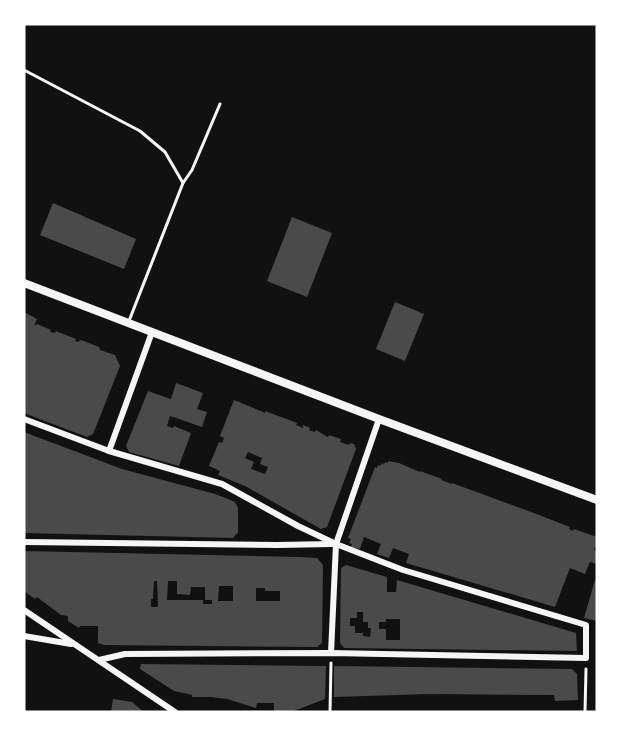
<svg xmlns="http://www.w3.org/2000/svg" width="621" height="736" font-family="'Source Sans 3',sans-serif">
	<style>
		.building { fill: #4a4a4a; fill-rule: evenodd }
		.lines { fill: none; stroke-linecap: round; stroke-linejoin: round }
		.path { stroke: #f5f5f5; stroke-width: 3 }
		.service { stroke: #f5f5f5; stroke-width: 3 }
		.minor { stroke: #f5f5f5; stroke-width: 6 }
		.tertiary { stroke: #f5f5f5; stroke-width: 8 }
	</style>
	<rect width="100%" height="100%" fill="#111"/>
	<g class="building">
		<polygon points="53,203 136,239 124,269 40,235"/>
		<polygon points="292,217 332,233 307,297 267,281"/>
		<polygon points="395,302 424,314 405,361 376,349"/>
		<polygon points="24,312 37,319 34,326 37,324 51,330 50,332 55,333 56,331 76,339 75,341 78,342 81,340 99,347 100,350 115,355 120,366 93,434 87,437 24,413"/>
		<polygon points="176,383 203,393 197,409 207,412 202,427 170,416 167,426 173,428 174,426 191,433 179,466 129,452 126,446 148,391 171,399"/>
		<path d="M234,400L263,412L265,413V411L297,423L296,425L303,428V425L310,428L309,430L315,432L316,430L326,436L328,437L329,435L341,439L340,442L349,445L350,443L354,444L356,449L327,527L321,529L245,486L218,475L220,471L209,466L219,442L222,443L224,438L220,436ZM248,452L262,458L260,464L268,467L265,474L251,469L254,462L245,458Z"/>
		<polygon points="24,432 122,469 215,494 228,499 235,502 238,508 238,532 233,538 24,533"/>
		<polygon points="388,461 399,463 420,472 420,471 442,479 441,480 452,484 452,483 531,512 570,527 569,529 573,531 574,529 597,537 597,542 594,550 597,551 597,564 590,562 585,574 570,568 555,607 406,563 409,554 393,548 389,558 377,554 381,544 364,537 360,549 351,547 352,544 349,543 351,539 348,538 375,467 377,468 378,465 380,466 382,463 384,465 385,462 388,463"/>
		<path d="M24,551L300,557L317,558L323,565L322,643L317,647L104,645L98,643V626H80L79,628L68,621V616L61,615L37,597L35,599L24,591ZM154,581H157L158,607H151V599H153ZM168,581H177V594L190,595L191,587H205V600H212V604H203V600H167ZM219,586H233V601H218ZM256,588H265V591H280V601H256Z"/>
		<path d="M346,565L387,577V592H396L397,580L576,633L577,651L344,648L340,643L341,568ZM357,612H363V622H368V628H371L370,637L363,636V633H355V626H350V618H357ZM386,619H400V640H386V629H379V622H386Z"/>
		<polygon points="595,580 597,580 597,621 584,618"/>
		<polygon points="141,664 326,666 325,699 291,712 274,712 274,703 257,703 256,708 227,699 211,697 192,697 192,695 174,691 140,669"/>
		<polygon points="334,666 572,669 577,674 578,700 555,701 554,695 429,694 334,697"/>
		<polygon points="113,699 132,702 144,712 111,712"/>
	</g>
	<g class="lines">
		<g class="path">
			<polyline points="330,712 331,663"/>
			<polyline points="585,712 586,669"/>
		</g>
		<g class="service">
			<polyline points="24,70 140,131 165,152 183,183 129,321"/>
			<polyline points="183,183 192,170 220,104"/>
		</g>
		<g class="minor">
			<polyline points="24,419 109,451 222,484 298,526 336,544 403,570 586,625 586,658 331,653 125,654 99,660"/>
			<polyline points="109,451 152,332"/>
			<polyline points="24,542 277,545 332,544"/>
			<polyline points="24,610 175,712"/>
			<polyline points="24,636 71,644"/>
			<polyline points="331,653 336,544 379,419"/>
		</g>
		<polyline class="tertiary" points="24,283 379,419 597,500"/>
	</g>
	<rect width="621" height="736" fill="none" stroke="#ffffff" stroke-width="51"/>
</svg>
